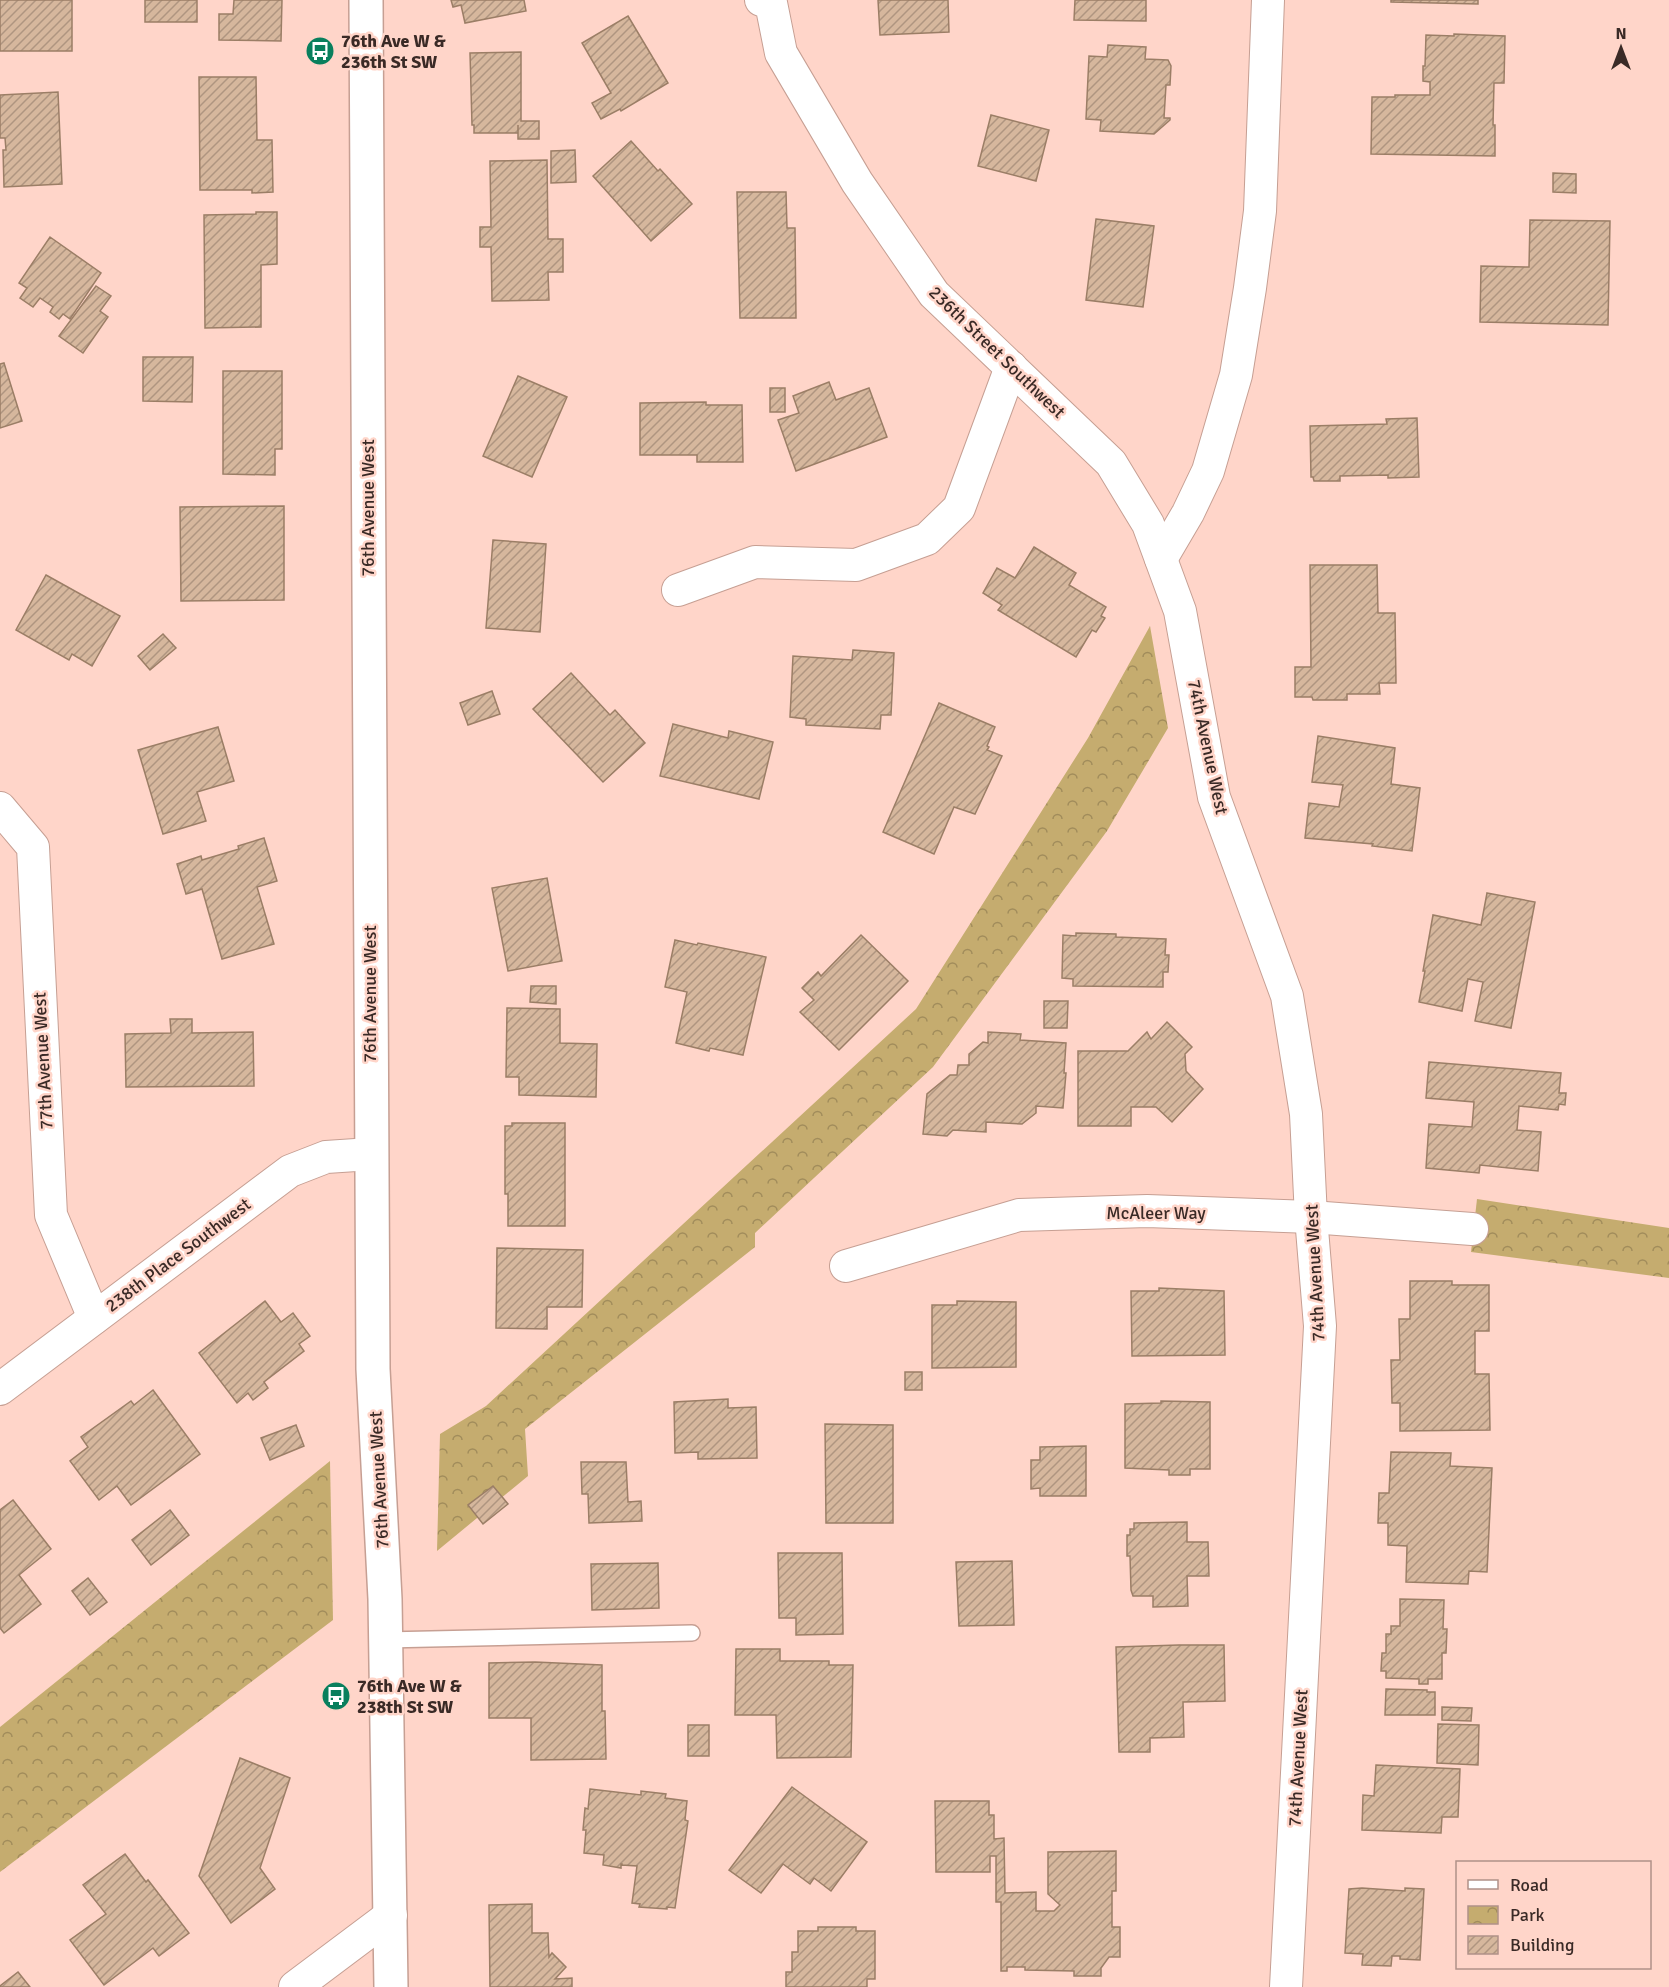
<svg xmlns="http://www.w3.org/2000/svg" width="1669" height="1987" font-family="Signika,sans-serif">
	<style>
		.park { fill: url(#park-crowns) }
		.building { fill: url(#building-hatch); stroke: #9b7e66; stroke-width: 1.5 }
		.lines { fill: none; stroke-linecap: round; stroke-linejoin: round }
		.lane-casing { stroke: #c69f93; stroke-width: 18 }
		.street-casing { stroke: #c69f93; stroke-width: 34 }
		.secondary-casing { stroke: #c69f93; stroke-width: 36 }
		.lane { stroke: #fff; stroke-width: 15 }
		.street { stroke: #fff; stroke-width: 32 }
		.secondary { stroke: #fff; stroke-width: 33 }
		.labels { text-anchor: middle; stroke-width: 5; stroke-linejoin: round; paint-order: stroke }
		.poi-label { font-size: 18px; font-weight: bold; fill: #3a2a26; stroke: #ffd5c9; text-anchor: start }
		.street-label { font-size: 18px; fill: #3a2a26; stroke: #ffd5c9 }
	</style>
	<defs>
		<pattern id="park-crowns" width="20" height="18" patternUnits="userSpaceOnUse" patternTransform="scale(1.5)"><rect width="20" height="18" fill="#c5ac6f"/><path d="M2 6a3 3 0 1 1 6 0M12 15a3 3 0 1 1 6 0" fill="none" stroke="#a18c5b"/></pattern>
		<pattern id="building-hatch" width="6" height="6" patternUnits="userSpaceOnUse" patternTransform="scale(1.5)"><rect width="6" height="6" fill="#d6b79d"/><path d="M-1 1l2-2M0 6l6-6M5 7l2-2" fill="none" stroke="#af9580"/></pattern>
	</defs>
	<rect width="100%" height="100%" fill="#ffd5c9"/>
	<g class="park">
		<polygon points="1150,626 1168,728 1107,831 933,1067 755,1233 755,1247 525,1429 528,1476 437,1551 440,1434 486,1406 916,1009 1088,738"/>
		<polygon points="1477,1199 1669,1228 1669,1278 1471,1252"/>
		<polygon points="330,1461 333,1620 0,1872 0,1727"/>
	</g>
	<g class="building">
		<rect x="0" y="0" width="72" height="51"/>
		<rect x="145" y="0" width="52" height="22"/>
		<polygon points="234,0 282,0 281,41 219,40 219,14 233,14"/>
		<polygon points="451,0 524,0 526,11 465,23 461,5 453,7"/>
		<polygon points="878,0 948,0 949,32 880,35"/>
		<polygon points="1075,0 1146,0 1146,21 1074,20"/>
		<polygon points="1391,0 1478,0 1478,4 1391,2"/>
		<polygon points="628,16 668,83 621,111 620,109 601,119 592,103 611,93 582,43"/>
		<polygon points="1454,34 1505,36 1504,83 1494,83 1493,125 1495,125 1495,156 1371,154 1372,97 1395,97 1395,95 1430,95 1430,82 1423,81 1423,66 1425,66 1426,35 1454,36"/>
		<polygon points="1108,45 1146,47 1145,59 1168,60 1171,66 1170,85 1166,85 1164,118 1170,118 1170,120 1154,134 1100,131 1101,120 1086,119 1089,56 1107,57"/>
		<polygon points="521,52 521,121 539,121 539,139 518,139 518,125 518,133 474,133 474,125 472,125 470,53"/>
		<polygon points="199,77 256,77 257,140 272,140 273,192 252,193 252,190 200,190"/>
		<polygon points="58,92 62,184 4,187 3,150 6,150 5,138 0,138 0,95"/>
		<polygon points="991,115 1049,130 1036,181 978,166"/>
		<polygon points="631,141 658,171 660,169 692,204 651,241 593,176"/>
		<polygon points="575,150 576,182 551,183 551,151"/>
		<polygon points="547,160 548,239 563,239 563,272 548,272 549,300 492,301 491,247 480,247 480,227 491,227 490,161"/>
		<polygon points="1553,173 1576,174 1576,193 1553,192"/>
		<polygon points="737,192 786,192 787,228 795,228 796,318 740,318"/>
		<polygon points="256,212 277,212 277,264 261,265 261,327 205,328 204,215 256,214"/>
		<polygon points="1096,219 1154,226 1143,307 1086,300"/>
		<polygon points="1530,220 1610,221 1608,325 1480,322 1481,266 1529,267"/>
		<polygon points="50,237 101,273 70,319 63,314 59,319 50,312 53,307 40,298 33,307 20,298 27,288 19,283"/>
		<polygon points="96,286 111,296 100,311 108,317 83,353 59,336"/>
		<polygon points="143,357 193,357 192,402 143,401"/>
		<polygon points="4,363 22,421 0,428 0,364"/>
		<polygon points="223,371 282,371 282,449 275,449 275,475 223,474"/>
		<polygon points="518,376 567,397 532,477 483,456"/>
		<polygon points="829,382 836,400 869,388 887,437 796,471 778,420 799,413 793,396"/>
		<rect x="770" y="388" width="15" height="24"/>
		<polygon points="706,402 706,405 742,405 743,462 697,462 697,455 640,455 640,403"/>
		<polygon points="1417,418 1419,477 1388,478 1388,475 1340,476 1340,481 1314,481 1313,477 1311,477 1310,426 1387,424 1386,419"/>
		<polygon points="284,506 284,600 181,601 180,507"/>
		<polygon points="493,540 546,544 540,632 486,628"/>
		<polygon points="1034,547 1076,573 1069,585 1106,607 1101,616 1105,618 1096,632 1092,630 1076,657 998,610 1002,605 983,593 997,568 1015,578"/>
		<polygon points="1310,565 1377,565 1378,613 1395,613 1396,683 1379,683 1380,694 1347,694 1347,700 1313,700 1312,697 1295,697 1295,667 1311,667"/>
		<polygon points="46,575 120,616 92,666 72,654 69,660 16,630"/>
		<polygon points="163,634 176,648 150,670 138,656"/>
		<polygon points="853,650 894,653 891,715 881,715 880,729 806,725 806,719 790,717 793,656 852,660"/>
		<polygon points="571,673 610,715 615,710 645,743 603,782 533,709"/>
		<polygon points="492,691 500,714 468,725 460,703"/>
		<polygon points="939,703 995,727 987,746 989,747 987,750 1002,756 975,814 954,807 934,854 883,832"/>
		<polygon points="673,724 728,738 729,731 773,742 759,799 660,776"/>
		<polygon points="218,727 234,781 197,792 206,821 163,834 138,750"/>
		<polygon points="1318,736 1395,748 1391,784 1420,788 1412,851 1372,846 1373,844 1305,838 1309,803 1339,807 1343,785 1312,782"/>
		<polygon points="264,838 277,881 257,887 274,944 222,959 202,889 186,894 177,864 201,856 202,860 239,849 238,846"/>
		<polygon points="547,878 562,961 508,971 492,888"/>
		<polygon points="1487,893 1535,902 1511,1028 1475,1021 1483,982 1468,979 1462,1011 1419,1002 1425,971 1423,971 1433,915 1481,925"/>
		<polygon points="1076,933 1116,934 1116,937 1166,939 1165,955 1169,955 1168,972 1163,972 1163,987 1073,986 1073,979 1062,978 1063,935 1076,936"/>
		<polygon points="861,935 908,981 839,1050 800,1012 814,1000 802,988 818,972 821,976"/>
		<polygon points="675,940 697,945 698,943 766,957 743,1055 710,1048 709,1051 676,1043 687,992 665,987"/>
		<polygon points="531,986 556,986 556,1004 530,1002"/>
		<polygon points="1044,1001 1068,1001 1067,1028 1044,1028"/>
		<polygon points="507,1008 560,1009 560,1043 597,1044 596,1097 519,1095 519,1077 506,1077"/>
		<polygon points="170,1019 192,1019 192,1033 253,1032 254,1086 126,1087 125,1034 171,1033"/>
		<polygon points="1167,1022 1192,1047 1185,1054 1186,1071 1203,1089 1172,1122 1156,1107 1131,1107 1131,1126 1078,1126 1078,1051 1128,1051 1147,1032 1151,1039"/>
		<polygon points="988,1032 1021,1034 1020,1040 1066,1043 1064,1073 1066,1073 1063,1108 1036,1106 1036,1113 1022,1124 986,1122 986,1132 953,1130 947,1136 923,1134 927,1094 950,1075 957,1075 958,1065 969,1065 969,1054 983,1042 988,1043"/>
		<polygon points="1429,1062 1561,1073 1559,1093 1566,1093 1565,1105 1559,1104 1558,1110 1519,1106 1517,1130 1541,1132 1538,1171 1480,1165 1479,1173 1426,1168 1429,1124 1472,1127 1474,1102 1426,1098"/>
		<polygon points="512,1123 565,1123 565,1226 508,1226 508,1194 505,1194 505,1126 512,1126"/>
		<polygon points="497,1248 583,1250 582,1307 547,1307 547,1329 496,1328"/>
		<polygon points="1410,1281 1452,1281 1452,1285 1489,1285 1489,1331 1475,1331 1475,1374 1489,1374 1490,1430 1400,1431 1400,1403 1392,1403 1391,1360 1400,1360 1399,1319 1410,1319"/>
		<polygon points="1159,1288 1224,1291 1225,1355 1132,1356 1131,1291 1159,1291"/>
		<polygon points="265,1301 281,1322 293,1313 310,1336 299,1344 304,1351 264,1382 268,1388 253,1400 248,1393 237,1403 199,1353"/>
		<polygon points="957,1301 1016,1302 1016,1367 932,1368 932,1305 957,1305"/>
		<rect x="905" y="1372" width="17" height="18"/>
		<polygon points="153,1390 200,1454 131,1505 117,1486 99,1500 70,1461 88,1447 81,1437 131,1401 134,1405"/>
		<polygon points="728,1399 728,1408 756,1407 757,1458 698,1459 698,1452 675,1453 674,1402"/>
		<polygon points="1161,1401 1210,1402 1210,1469 1190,1469 1190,1475 1169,1475 1169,1470 1125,1468 1125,1404 1161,1403"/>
		<polygon points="825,1424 893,1425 893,1523 826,1523"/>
		<polygon points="296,1425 304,1446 270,1460 261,1438"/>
		<polygon points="1086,1446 1086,1496 1040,1496 1040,1488 1031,1489 1031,1460 1040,1460 1040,1447"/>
		<polygon points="1391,1452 1451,1453 1450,1466 1492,1468 1487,1572 1469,1571 1468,1584 1406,1582 1407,1546 1388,1545 1388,1523 1378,1523 1379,1493 1389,1493"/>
		<polygon points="581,1462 626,1462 628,1502 641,1501 642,1521 589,1523 588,1494 582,1494"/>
		<polygon points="493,1486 508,1504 483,1524 468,1505"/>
		<polygon points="13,1500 51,1549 19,1575 41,1604 4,1633 0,1628 0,1510"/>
		<polygon points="170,1510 189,1535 151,1565 132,1540"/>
		<polygon points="1187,1522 1187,1542 1208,1542 1209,1576 1187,1576 1188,1606 1153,1607 1153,1596 1133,1596 1131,1590 1130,1556 1127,1556 1127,1535 1130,1535 1130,1529 1134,1529 1134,1523"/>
		<polygon points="778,1553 842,1553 843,1634 796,1635 796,1618 779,1618"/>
		<polygon points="1012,1561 1014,1625 959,1626 956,1562"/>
		<polygon points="658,1563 659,1608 592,1610 591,1564"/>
		<polygon points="88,1578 107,1602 90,1615 72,1591"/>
		<polygon points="1400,1599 1444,1600 1443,1629 1447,1629 1446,1653 1442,1653 1442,1679 1428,1679 1428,1684 1419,1684 1419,1679 1386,1678 1386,1671 1381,1671 1382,1653 1386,1653 1386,1634 1391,1634 1391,1626 1400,1626"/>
		<polygon points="1179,1645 1224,1645 1225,1701 1183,1702 1184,1737 1150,1738 1150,1752 1119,1752 1116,1647"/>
		<polygon points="736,1649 780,1649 780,1661 829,1661 829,1665 853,1665 851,1757 777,1758 776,1715 735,1715"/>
		<polygon points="535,1662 602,1665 602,1711 605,1711 606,1759 531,1760 531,1718 489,1718 489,1663"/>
		<polygon points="1386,1689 1427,1690 1427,1692 1435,1692 1435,1715 1385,1715"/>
		<polygon points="1442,1707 1472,1708 1471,1721 1442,1720"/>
		<polygon points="1438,1724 1479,1725 1478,1765 1437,1763"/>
		<rect x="688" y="1725" width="21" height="31"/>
		<polygon points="240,1758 290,1778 260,1868 275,1889 231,1923 199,1876"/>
		<polygon points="1376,1765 1460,1769 1458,1817 1442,1817 1441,1833 1362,1830 1363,1795 1374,1796"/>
		<polygon points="792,1787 867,1842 831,1891 814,1878 810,1884 783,1864 761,1893 729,1870"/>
		<polygon points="590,1789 641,1795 641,1791 666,1794 665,1798 687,1801 685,1820 688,1821 675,1908 667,1907 667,1909 639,1907 640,1904 632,1903 637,1866 622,1865 622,1864 621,1864 621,1868 603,1865 604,1855 584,1853 586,1830 583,1830 585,1808 588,1809"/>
		<polygon points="935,1801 989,1801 989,1815 994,1815 994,1839 1004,1838 1005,1893 1036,1892 1036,1911 1054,1911 1060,1905 1048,1894 1048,1852 1116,1851 1116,1891 1112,1891 1112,1927 1120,1927 1120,1957 1109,1957 1101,1968 1101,1976 1074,1976 1074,1971 1025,1970 1025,1967 1007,1967 1007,1971 1001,1971 1001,1902 996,1902 996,1856 990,1856 990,1872 936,1872"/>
		<polygon points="125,1854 146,1882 148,1880 189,1933 159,1956 153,1948 104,1985 70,1940 106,1914 83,1885"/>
		<polygon points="1362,1888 1405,1891 1405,1888 1424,1889 1420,1960 1400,1959 1400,1956 1392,1956 1391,1966 1362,1965 1363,1954 1345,1953 1349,1889"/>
		<polygon points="532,1904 532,1933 548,1933 549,1957 552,1953 566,1967 555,1979 572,1978 572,1987 490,1987 489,1905"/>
		<polygon points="818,1927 856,1927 856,1931 875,1931 875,1979 867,1979 867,1987 786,1987 786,1972 792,1972 792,1952 798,1952 798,1931 818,1931"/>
		<polygon points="18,1972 30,1987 0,1987 0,1986"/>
	</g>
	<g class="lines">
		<g class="lane-casing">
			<polyline id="lane" points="385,1640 692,1633"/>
		</g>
		<g class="street-casing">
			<g id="street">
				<polyline points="761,0 771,3 781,53 857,182 934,294 1111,463 1148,524 1180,611 1214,797 1287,996 1306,1114 1311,1217 1320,1326 1286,1987"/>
				<polyline points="1161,559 1188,513 1208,471 1236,375 1250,288 1260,211 1268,0"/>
				<polyline points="678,590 755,562 856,565 927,539 959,508 1011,367"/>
				<polyline points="0,808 33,847 51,1215 94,1318"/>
				<polyline points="846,1266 1019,1215 1147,1211 1311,1217 1472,1229"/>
				<polyline points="0,1389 290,1171 326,1157 371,1154"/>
				<polyline points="295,1987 391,1915"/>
			</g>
		</g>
		<g class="secondary-casing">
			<polyline id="secondary" points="366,0 373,1369 385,1599 391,1987"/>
		</g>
		<use href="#lane" class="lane"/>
		<use href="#street" class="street"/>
		<use href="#secondary" class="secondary"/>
	</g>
	<defs>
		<g id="bus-disc" transform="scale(1.5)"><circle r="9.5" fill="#097f5d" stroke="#ffd5c9"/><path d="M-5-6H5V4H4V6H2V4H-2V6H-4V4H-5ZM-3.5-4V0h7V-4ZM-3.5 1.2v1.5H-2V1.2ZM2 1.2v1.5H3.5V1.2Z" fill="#fff"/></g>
	</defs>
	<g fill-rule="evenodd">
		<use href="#bus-disc" x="320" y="51"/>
		<use href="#bus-disc" x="336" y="1696"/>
	</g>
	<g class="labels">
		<g class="poi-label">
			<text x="341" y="47">76th Ave W &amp;<tspan x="341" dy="21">236th St SW</tspan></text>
			<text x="357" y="1692">76th Ave W &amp;<tspan x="357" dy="21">238th St SW</tspan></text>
		</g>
		<g class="street-label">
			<text transform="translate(997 352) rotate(44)" y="6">236th Street Southwest</text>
			<text transform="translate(368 508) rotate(-90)" y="6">76th Avenue West</text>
			<text transform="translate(1208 747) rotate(78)" y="6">74th Avenue West</text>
			<text transform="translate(370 994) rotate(-90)" y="6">76th Avenue West</text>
			<text transform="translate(43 1061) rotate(-93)" y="6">77th Avenue West</text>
			<text x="1156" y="1219">McAleer Way</text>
			<text transform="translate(178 1255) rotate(-37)" y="6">238th Place Southwest</text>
			<text transform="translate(1315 1273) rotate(-93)" y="6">74th Avenue West</text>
			<text transform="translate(379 1480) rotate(-93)" y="6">76th Avenue West</text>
			<text transform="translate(1298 1758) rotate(-87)" y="6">74th Avenue West</text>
		</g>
	</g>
	<rect x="1456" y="1861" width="195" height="108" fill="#ffd5c9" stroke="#b09188" stroke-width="1.5"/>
	<rect x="1468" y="1880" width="30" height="9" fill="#ffffff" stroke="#b09188" stroke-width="1.5"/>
	<text x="1510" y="1891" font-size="18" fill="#3a2a26">Road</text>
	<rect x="1468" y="1906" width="30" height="18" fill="url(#park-crowns)" stroke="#b09188" stroke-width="1.5"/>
	<text x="1510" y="1921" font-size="18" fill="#3a2a26">Park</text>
	<rect x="1468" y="1936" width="30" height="18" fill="url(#building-hatch)" stroke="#b09188" stroke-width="1.5"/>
	<text x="1510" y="1951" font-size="18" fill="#3a2a26">Building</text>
	<g transform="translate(1621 48)" stroke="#ffd5c9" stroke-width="4.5" paint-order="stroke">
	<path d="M0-4.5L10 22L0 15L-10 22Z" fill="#3a2a26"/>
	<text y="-9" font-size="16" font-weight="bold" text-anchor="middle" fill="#3a2a26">N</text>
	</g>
</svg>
